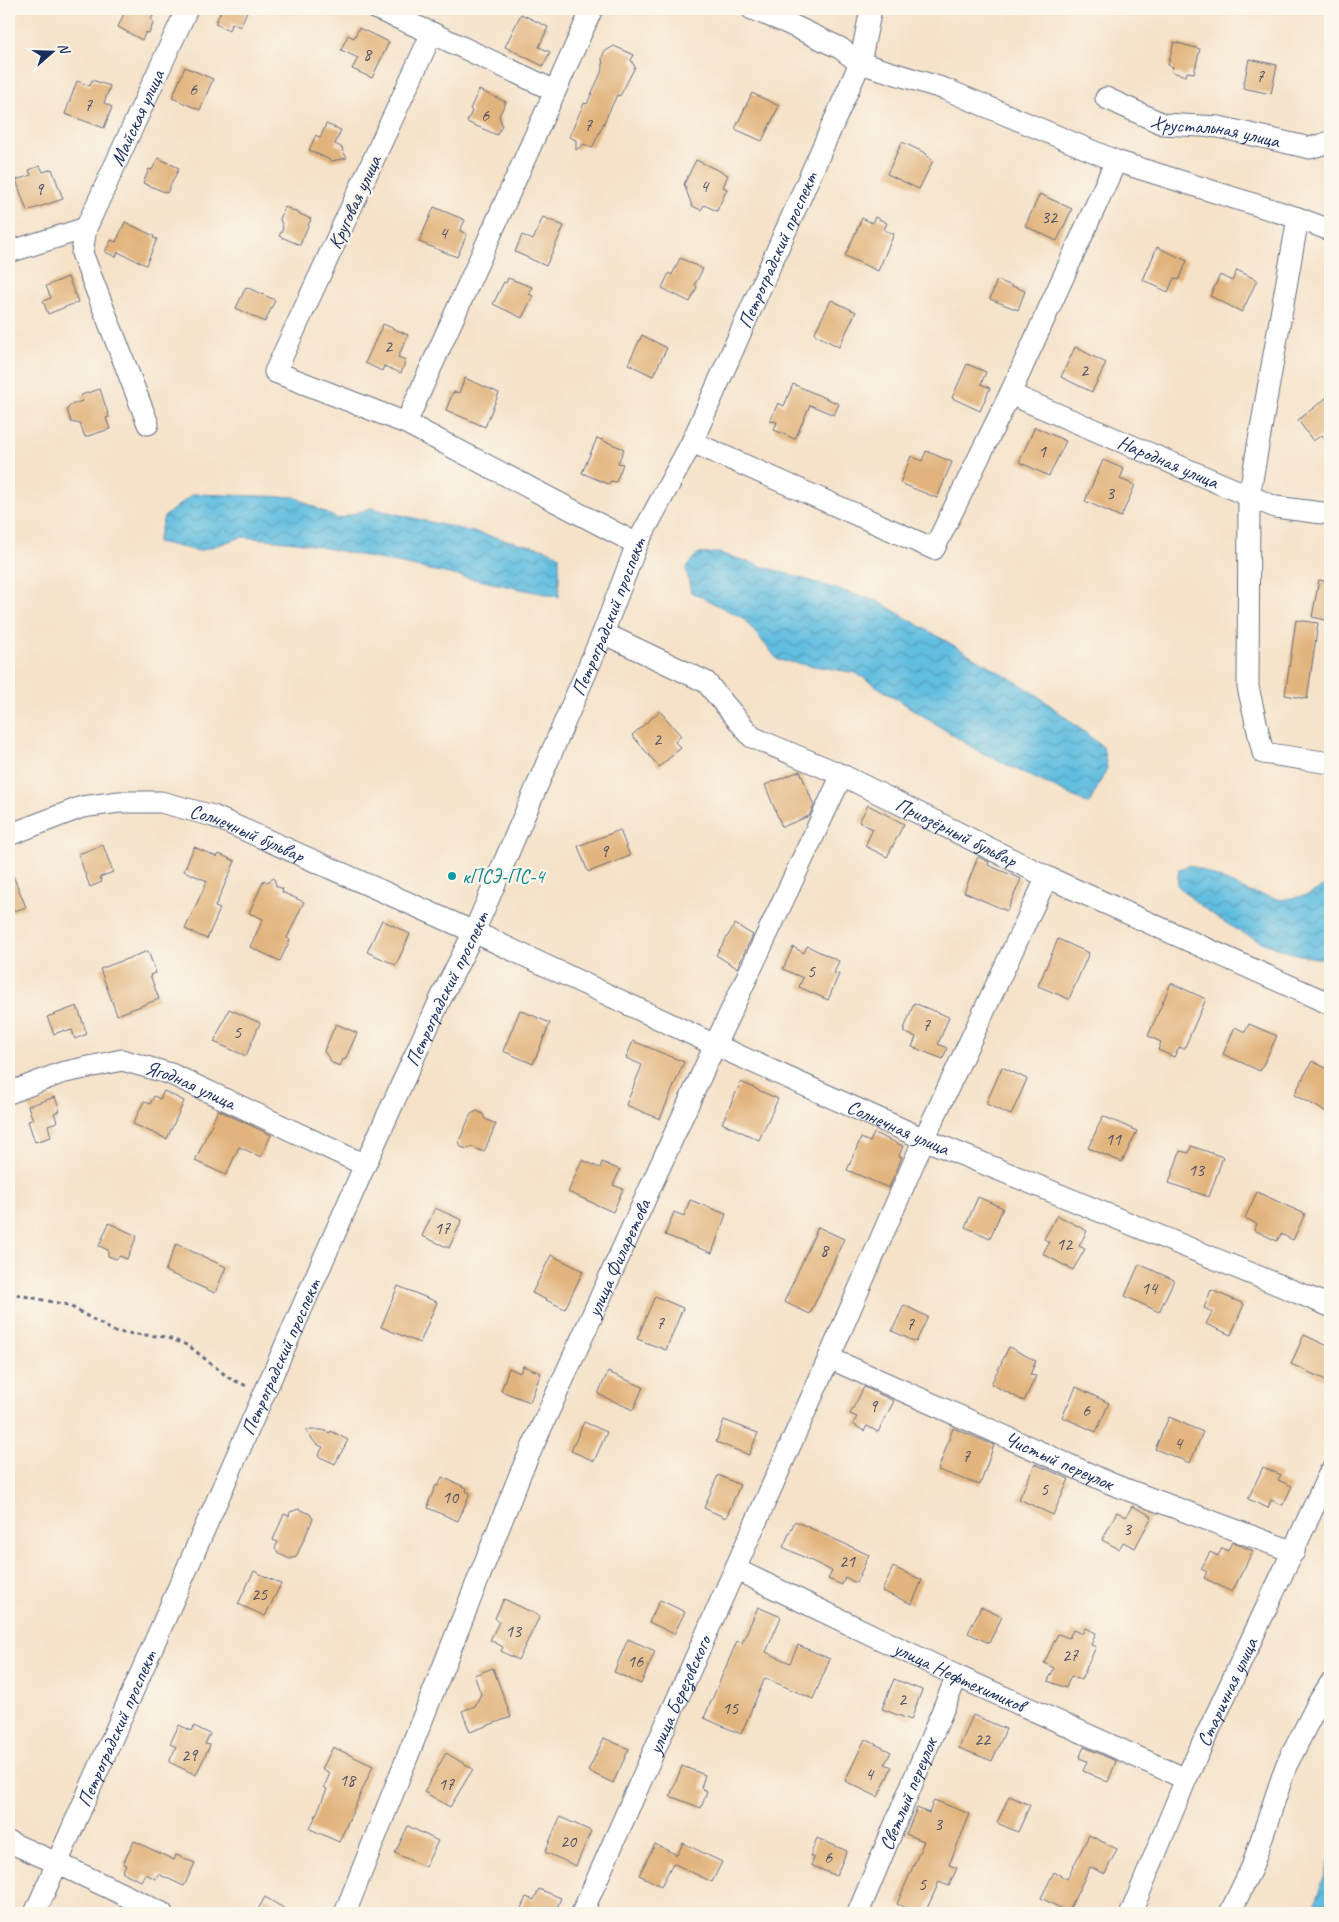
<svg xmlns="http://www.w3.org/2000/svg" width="1339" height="1922" font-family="Caveat,sans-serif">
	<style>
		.water { fill: url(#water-waves); stroke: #3e769f }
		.building { fill: #e2b47d }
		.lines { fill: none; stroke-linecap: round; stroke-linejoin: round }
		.minor-casing { stroke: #676e83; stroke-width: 23 }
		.path { stroke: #676e83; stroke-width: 3; stroke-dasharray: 4 4; stroke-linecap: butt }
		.minor { stroke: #fff; stroke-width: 21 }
		.culture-dot { fill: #0f9aa8; stroke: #fbf7ec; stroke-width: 2 }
		.labels { text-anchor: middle; stroke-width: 4.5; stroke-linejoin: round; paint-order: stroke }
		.number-label { font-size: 18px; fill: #4d5066 }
		.street-label { font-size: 20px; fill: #1b2f5e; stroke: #fbf7ec }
		.culture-label { font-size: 20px; fill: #0d838f; stroke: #fbf7ec; text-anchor: start }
	</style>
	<defs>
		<pattern id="water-waves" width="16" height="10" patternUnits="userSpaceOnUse" patternTransform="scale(1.25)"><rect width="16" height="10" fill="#62bee0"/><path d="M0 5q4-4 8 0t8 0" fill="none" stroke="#509bb9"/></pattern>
	</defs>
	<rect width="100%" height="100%" fill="#fbf7ec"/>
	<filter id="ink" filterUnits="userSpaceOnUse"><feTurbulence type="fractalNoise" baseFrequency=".02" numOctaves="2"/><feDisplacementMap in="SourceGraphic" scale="10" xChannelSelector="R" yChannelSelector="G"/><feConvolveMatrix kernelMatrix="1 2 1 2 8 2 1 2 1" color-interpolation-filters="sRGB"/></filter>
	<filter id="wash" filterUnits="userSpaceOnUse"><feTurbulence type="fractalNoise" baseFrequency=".0096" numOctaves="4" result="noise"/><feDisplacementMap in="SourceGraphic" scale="20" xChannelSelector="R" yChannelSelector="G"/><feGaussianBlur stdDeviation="1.12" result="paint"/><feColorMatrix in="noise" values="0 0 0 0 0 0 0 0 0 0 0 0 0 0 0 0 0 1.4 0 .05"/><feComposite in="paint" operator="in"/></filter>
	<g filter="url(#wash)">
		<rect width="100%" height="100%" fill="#f5e2c9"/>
		<g class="water">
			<polygon points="193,494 295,497 338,519 371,508 545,549 559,555 559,597 297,542 242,537 199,551 157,542 164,517"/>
			<polygon points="719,553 879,602 1032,691 1103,747 1107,768 1089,804 978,751 856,673 778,660 743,618 691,592 686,568 697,554"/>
			<path d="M1190,865L1250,892L1281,900L1308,895L1330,883V959C1278,958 1213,921 1177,885L1179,869Z"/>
			<polygon points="1330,1861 1330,1906 1326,1913 1311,1913"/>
		</g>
		<g id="blocks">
			<g class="building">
				<polygon points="126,9 156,9 151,20 154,22 149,33 146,32 142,40 118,27"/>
				<polygon points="222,9 248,9 240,27 232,23 229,30 215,24"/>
				<polygon points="521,14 548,27 539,47 550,52 543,66 505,47"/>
				<polygon points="359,28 389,42 372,78 352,69 358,58 341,50 348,35 354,38"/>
				<polygon points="1174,42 1200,49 1194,73 1187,72 1186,76 1172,72 1173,67 1168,65"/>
				<polygon points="614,46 634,55 631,60 635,67 620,96 617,95 592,148 584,144 576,150 576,140 569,137 584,103 587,104 603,68 602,58 604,52"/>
				<polygon points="1249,59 1277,65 1271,94 1243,88"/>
				<polygon points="185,67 213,79 200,110 172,98"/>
				<polygon points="92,80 110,86 104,103 112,107 104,128 65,114 77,81 90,86"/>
				<polygon points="479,90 506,102 499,116 502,125 497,135 467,122 472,111 470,109"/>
				<polygon points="752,93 779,106 762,141 735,129"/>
				<polygon points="326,124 341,130 335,144 343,148 342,150 347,158 332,161 309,150 316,135 320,138"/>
				<polygon points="902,142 927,154 926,155 933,161 919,189 887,174"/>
				<polygon points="158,158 179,168 167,193 143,183 149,169 152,170"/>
				<polygon points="696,160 728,175 723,187 727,189 717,211 704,205 701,210 692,206 684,184"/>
				<polygon points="40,166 43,172 52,169 63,199 27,211 16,180 31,175 29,170"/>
				<polygon points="1040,194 1072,209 1057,241 1025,226"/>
				<polygon points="285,207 311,219 300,245 279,236 283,228 280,219"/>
				<polygon points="434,207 465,220 460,231 467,234 457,257 419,242"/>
				<polygon points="543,217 564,226 546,266 515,252 522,235 533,240"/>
				<polygon points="875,217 887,223 884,230 894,234 878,271 845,256 862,218 872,223"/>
				<polygon points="125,222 154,236 153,238 157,239 146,265 118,252 116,257 105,252 111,240 116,242"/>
				<polygon points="1157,247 1187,261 1179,280 1174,278 1168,292 1143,280"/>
				<polygon points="680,258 703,269 695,284 697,287 690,302 662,288 669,273 672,275"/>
				<polygon points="1237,270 1257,280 1242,312 1210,296 1220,275 1232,281"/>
				<polygon points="68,277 78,302 48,314 43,301 51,298 46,286"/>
				<polygon points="508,278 532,287 529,294 533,296 522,318 493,304 504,282 506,283"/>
				<polygon points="997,280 1025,291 1018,310 990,299"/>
				<polygon points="246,287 275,300 265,322 236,308"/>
				<polygon points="831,300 856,312 839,347 814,334"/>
				<polygon points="383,324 408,335 398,357 406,360 401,373 384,366 382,371 365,363"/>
				<polygon points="642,335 667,348 653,376 628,364"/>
				<polygon points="1075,347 1106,363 1092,392 1061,377"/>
				<polygon points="967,364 986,372 981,384 990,388 980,411 952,398"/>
				<polygon points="465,378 499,393 485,427 446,410 453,392 459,393"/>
				<polygon points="793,384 839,404 834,415 810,405 795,439 774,430 777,422 770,421 778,403 784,406"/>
				<polygon points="100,389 109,417 106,418 110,429 85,437 80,424 71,422 67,409 71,405 82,401 81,395"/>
				<polygon points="1330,395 1330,446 1322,435 1313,441 1298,420"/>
				<polygon points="1035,427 1066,441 1049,476 1019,462"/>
				<polygon points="597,438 624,449 618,463 623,464 616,482 611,481 608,484 582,473"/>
				<polygon points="926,451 952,462 937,498 900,483 911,456 922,461"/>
				<polygon points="1103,460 1124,469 1120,479 1135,485 1121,517 1085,501"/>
				<polygon points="1319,580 1330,582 1330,621 1312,617"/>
				<polygon points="1296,620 1318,623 1307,699 1285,695"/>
				<polygon points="660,711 681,736 675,742 681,748 659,767 632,735"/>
				<polygon points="800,771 814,806 809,816 782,827 765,785"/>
				<polygon points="868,805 904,824 887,857 865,846 873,829 859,822"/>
				<polygon points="620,830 630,856 588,872 578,846"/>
				<polygon points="103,845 113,872 100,877 102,882 90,887 78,854"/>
				<polygon points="194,847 217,857 219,854 235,861 215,907 220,909 207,939 185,929 207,881 184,871"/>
				<polygon points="978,857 989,862 988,865 1021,879 1007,911 964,892"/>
				<polygon points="9,866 26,907 9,913"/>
				<polygon points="274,878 276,886 283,889 282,892 304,902 287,938 290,940 280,961 250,947 263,919 249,913 264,880 267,882"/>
				<polygon points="382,920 410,934 396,965 367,952"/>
				<polygon points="735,924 753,935 737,968 716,955"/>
				<polygon points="1058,939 1089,953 1069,999 1038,986"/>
				<polygon points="807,946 839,961 834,973 839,974 828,1000 799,987 803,978 783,969 793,947 804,953"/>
				<polygon points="148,951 156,973 150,975 159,999 117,1015 100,969"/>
				<polygon points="1171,983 1206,999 1184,1049 1179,1047 1174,1057 1158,1050 1161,1042 1148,1036"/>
				<polygon points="914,1003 949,1017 938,1044 947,1048 943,1059 912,1047 916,1037 903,1032"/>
				<polygon points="77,1006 87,1034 75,1039 72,1030 65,1032 65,1030 54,1034 47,1017"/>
				<polygon points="229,1009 260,1023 246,1056 214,1042"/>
				<polygon points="520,1010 550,1023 533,1064 503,1051"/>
				<polygon points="336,1024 357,1033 345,1060 343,1059 340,1066 332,1063 324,1051"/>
				<polygon points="1249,1024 1277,1036 1260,1071 1223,1054 1235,1027 1245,1032"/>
				<polygon points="633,1041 684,1062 660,1119 626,1105 642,1065 626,1058"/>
				<polygon points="1312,1061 1330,1070 1330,1105 1327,1112 1294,1095"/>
				<polygon points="1002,1067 1027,1079 1011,1115 986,1104"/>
				<polygon points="741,1082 778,1099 759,1140 722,1123"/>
				<polygon points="164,1091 184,1101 167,1139 133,1124 144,1101 150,1104 154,1096 160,1099"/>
				<polygon points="55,1097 60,1111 54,1113 57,1122 48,1125 51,1137 35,1142 28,1121 33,1120 28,1106"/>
				<polygon points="218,1110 271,1135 261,1157 239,1147 226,1175 195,1161"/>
				<polygon points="477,1111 483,1114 485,1119 496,1124 484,1152 472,1147 467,1149 461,1147 459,1141 471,1114"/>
				<polygon points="1103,1116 1137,1131 1122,1162 1088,1148"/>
				<polygon points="874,1133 903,1146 899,1156 902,1157 889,1188 847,1170 861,1138 870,1142"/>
				<polygon points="1191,1146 1223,1157 1209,1197 1169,1183 1180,1151 1189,1153"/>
				<polygon points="582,1160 600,1168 602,1162 620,1170 613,1185 623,1189 613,1212 568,1192"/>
				<polygon points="1257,1192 1305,1214 1293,1240 1281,1234 1277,1241 1254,1230 1257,1224 1245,1218"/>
				<polygon points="978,1197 1003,1208 990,1238 965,1227"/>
				<polygon points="690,1200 726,1214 712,1253 665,1235 674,1212 684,1216"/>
				<polygon points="435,1208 462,1220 449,1248 422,1236"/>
				<polygon points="1057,1215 1087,1231 1079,1246 1085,1249 1073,1270 1043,1254 1049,1242 1044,1239"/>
				<polygon points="109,1223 137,1236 127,1259 120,1256 116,1259 108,1256 108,1250 99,1246"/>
				<polygon points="818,1227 844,1239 810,1314 784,1302"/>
				<polygon points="176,1244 226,1267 215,1293 165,1271"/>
				<polygon points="551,1255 583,1271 565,1309 532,1293"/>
				<polygon points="1139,1264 1174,1280 1159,1312 1125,1296"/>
				<polygon points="398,1286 437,1302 420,1343 381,1327"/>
				<polygon points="1211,1290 1244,1304 1231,1335 1206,1324 1212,1312 1204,1308"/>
				<polygon points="655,1296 683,1308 666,1350 637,1339"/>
				<polygon points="904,1305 928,1317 916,1342 892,1331"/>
				<polygon points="1304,1335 1330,1347 1330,1382 1291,1364"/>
				<polygon points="1009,1347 1036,1361 1030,1375 1036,1376 1024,1401 991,1384"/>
				<polygon points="523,1366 541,1373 530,1402 501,1391 509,1368 520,1373"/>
				<polygon points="608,1372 643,1387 633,1410 598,1394"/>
				<polygon points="864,1387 894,1401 878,1432 867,1426 864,1431 853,1424 857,1417 850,1414"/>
				<polygon points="1076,1387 1109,1403 1096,1432 1062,1417"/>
				<polygon points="1169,1417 1203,1432 1190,1463 1155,1449"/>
				<polygon points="724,1420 758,1433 749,1455 716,1442"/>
				<polygon points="584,1422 607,1432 594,1461 571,1451"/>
				<polygon points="953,1428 994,1445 980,1485 938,1470"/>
				<polygon points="305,1430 323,1430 330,1433 331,1431 348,1440 335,1464 318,1456 323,1447 316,1444"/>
				<polygon points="1035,1464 1069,1479 1053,1515 1019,1499"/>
				<polygon points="1263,1467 1281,1475 1278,1480 1292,1486 1283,1505 1271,1500 1268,1508 1248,1499"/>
				<polygon points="718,1475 740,1485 726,1518 704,1508"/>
				<polygon points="442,1477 467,1488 466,1491 470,1493 458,1521 428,1508 429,1504 428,1504 436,1485 438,1486"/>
				<polygon points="1132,1506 1152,1516 1135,1548 1123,1542 1119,1549 1102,1540 1117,1512 1126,1517"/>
				<polygon points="299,1509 310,1514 313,1519 296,1557 290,1559 279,1554 275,1548 278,1542 273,1540 284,1514 289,1516 290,1512"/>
				<polygon points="795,1521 869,1555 856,1583 845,1577 842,1585 828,1579 832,1571 783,1547"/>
				<polygon points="1232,1542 1253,1551 1232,1592 1204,1578 1207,1572 1201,1569 1210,1552 1218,1556 1222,1548 1228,1551"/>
				<polygon points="893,1567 922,1580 912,1604 882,1591"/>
				<polygon points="254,1571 281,1584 265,1616 238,1604"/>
				<polygon points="504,1599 540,1616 518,1660 501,1651 503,1647 490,1640 499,1622 495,1618"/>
				<polygon points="660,1600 685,1612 674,1634 649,1622"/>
				<polygon points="758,1607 781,1617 766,1652 790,1663 798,1645 830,1659 813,1699 765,1678 741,1734 704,1718 737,1641 742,1643"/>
				<polygon points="981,1607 1002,1617 989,1643 968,1633"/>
				<polygon points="1085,1628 1096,1633 1091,1645 1096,1647 1081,1680 1071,1676 1066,1688 1048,1681 1054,1668 1044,1663 1058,1634 1069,1638 1073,1630 1082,1634"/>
				<polygon points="628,1639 655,1651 641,1684 614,1672"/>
				<polygon points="493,1668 511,1717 470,1732 462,1711 475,1706 481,1694 474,1675"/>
				<polygon points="894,1679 922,1690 911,1720 882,1709"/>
				<polygon points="973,1715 1006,1729 992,1761 959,1748"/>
				<polygon points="179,1725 192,1731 194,1726 210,1734 205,1744 210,1745 196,1775 169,1762 176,1747 170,1744"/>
				<polygon points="604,1738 629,1749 613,1783 588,1771"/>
				<polygon points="865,1739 891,1752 885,1764 892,1767 878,1797 845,1781"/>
				<polygon points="333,1747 373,1766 339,1842 310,1829 327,1789 324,1787 330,1773 322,1769"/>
				<polygon points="1084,1747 1116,1761 1108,1782 1083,1771 1087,1761 1079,1758"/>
				<polygon points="446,1753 473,1769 450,1807 424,1792"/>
				<polygon points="682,1766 705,1775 701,1788 707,1791 701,1808 670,1796"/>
				<polygon points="1009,1796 1030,1805 1018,1832 997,1823"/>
				<polygon points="934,1800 970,1814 949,1865 957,1868 949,1886 939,1882 925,1913 917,1913 897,1904 924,1841 906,1834 917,1808 929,1813"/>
				<polygon points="560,1817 591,1831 576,1866 545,1852"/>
				<polygon points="408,1826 438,1841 425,1867 395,1853"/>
				<polygon points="1089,1835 1117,1849 1105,1874 1090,1867 1068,1912 1041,1898 1054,1872 1067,1879"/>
				<polygon points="817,1838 847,1851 836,1876 811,1865 814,1858 810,1856"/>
				<polygon points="134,1841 174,1860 176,1855 195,1863 184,1886 158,1874 156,1879 145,1874 141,1881 122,1872 126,1865 123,1864"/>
				<polygon points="683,1843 722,1862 712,1882 673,1863 661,1886 639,1875 655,1844 677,1855"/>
				<polygon points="539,1889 561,1898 556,1910 563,1913 519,1913 526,1897 534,1900"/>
				<polygon points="265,1897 292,1913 256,1913"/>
			</g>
		</g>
	</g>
	<g filter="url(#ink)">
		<use href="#blocks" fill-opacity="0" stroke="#676e83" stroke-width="1"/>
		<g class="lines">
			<g class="minor-casing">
				<g id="minor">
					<polyline points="377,9 432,33 555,91"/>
					<polyline points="752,9 785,22 840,48 860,63 945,89 1116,161 1298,218 1330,230"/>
					<polyline points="432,33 275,372 406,423 637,544"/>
					<path id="s1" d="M1106,98L1163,124L1219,127L1310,148L1330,142"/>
					<polyline points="1298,218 1249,497 1248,687 1263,753 1330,763"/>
					<polyline points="9,252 86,228"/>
					<path id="s2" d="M1010,394L1275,507L1330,514"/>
					<polyline points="406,423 592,9"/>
					<path id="s3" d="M148,424L82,253L86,228L187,9"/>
					<polyline points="692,442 934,549 1010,394 1116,161"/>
					<path id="s4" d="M603,633L706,682L752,737L842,775L1047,877L1330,1004"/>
					<path id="s5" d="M9,835L82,807L119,802H161L213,816L474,932L715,1045L924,1139L1330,1306"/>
					<path id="s6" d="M9,1093L61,1073L122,1060L171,1074L365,1165"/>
					<path id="s7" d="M829,1358L1112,1484L1294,1552"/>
					<path id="s8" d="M735,1569L957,1676L1186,1779"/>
					<polyline points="9,1842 57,1863 162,1913"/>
					<path id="s9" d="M35,1913L365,1165L440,1000L474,932L603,633L637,544L692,442L860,63L871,9"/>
					<path id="s10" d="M345,1913L521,1472L715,1045L842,775"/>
					<path id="s11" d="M582,1913L829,1358L924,1139L1047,877"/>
					<path id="s12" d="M858,1913L957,1676"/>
					<path id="s13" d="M1131,1913L1186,1779L1330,1472"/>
					<polyline points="1230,1913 1252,1867 1286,1766 1318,1703 1330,1684"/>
				</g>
			</g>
			<polyline class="path" points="9,1293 68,1305 115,1332 166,1337 189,1346 229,1378 249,1387"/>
			<use href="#minor" class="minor"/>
		</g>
	</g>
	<circle class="culture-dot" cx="452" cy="876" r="5"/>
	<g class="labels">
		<g class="number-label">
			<text x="367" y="60">8</text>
			<text x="1260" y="82">7</text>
			<text x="193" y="95">6</text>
			<text x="88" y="111">7</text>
			<text x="485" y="121">6</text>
			<text x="588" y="131">7</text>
			<text x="704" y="192">4</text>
			<text x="39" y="195">9</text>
			<text x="1049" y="223">32</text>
			<text x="443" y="239">4</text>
			<text x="388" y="352">2</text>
			<text x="1084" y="376">2</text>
			<text x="1042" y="457">1</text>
			<text x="1110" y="499">3</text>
			<text x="657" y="745">2</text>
			<text x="604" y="857">9</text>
			<text x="811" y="977">5</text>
			<text x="926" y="1031">7</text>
			<text x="237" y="1038">5</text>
			<text x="1113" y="1145">11</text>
			<text x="1196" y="1176">13</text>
			<text x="442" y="1234">17</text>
			<text x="1064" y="1250">12</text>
			<text x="824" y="1256">8</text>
			<text x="1149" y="1294">14</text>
			<text x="660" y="1329">7</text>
			<text x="910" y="1330">7</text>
			<text x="873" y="1412">9</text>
			<text x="1086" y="1416">6</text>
			<text x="1178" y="1449">4</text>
			<text x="966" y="1462">7</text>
			<text x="1044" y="1495">5</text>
			<text x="450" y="1503">10</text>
			<text x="1127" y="1535">3</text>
			<text x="847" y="1567">21</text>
			<text x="259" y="1600">25</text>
			<text x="513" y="1637">13</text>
			<text x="1070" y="1661">27</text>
			<text x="635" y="1667">16</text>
			<text x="902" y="1705">2</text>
			<text x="730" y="1714">15</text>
			<text x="982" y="1745">22</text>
			<text x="189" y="1761">29</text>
			<text x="869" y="1780">4</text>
			<text x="347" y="1786">18</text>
			<text x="446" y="1790">17</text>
			<text x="938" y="1830">3</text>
			<text x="568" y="1847">20</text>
			<text x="828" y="1863">6</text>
			<text x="922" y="1890">5</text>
		</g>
		<g class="street-label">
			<text dy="7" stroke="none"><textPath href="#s3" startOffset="330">Майская улица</textPath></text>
			<text dy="7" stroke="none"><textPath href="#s1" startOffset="116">Хрустальная улица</textPath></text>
			<text transform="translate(354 202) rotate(-65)" y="7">Круговая улица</text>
			<text dy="7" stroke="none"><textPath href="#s9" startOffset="1822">Петроградский проспект</textPath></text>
			<text dy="7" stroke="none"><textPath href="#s2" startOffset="172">Народная улица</textPath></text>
			<text dy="7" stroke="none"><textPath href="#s9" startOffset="1418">Петроградский проспект</textPath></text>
			<text dy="7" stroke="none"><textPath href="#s4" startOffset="411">Приозёрный бульвар</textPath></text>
			<text dy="7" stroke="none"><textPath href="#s5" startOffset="249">Солнечный бульвар</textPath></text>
			<text dy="7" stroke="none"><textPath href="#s9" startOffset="1012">Петроградский проспект</textPath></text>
			<text dy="7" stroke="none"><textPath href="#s6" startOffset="191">Ягодная улица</textPath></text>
			<text dy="7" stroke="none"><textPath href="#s5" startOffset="964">Солнечная улица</textPath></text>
			<text dy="7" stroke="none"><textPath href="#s10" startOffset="710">улица Филаретова</textPath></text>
			<text dy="7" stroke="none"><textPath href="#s9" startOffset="608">Петроградский проспект</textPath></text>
			<text dy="7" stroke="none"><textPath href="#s7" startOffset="252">Чистый переулок</textPath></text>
			<text dy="7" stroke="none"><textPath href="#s8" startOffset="249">улица Нефтехимиков</textPath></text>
			<text dy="7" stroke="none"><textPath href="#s13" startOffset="241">Старичная улица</textPath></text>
			<text dy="7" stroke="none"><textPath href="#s11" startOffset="239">улица Березовского</textPath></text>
			<text dy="7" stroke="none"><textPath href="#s9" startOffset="202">Петроградский проспект</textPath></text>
			<text dy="7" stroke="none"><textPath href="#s12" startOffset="129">Светлый переулок</textPath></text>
		</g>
		<g class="culture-label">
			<text x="462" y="883">кПСЭ-ПС-4</text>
		</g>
	</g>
	<rect width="1339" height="1922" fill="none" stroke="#fbf7ec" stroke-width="30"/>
	<g transform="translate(52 52) rotate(70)" stroke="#fbf7ec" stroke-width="4" paint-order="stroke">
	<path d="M0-4L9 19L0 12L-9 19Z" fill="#1b2f5e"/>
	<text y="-8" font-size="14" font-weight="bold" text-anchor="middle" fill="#1b2f5e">N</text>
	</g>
</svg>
